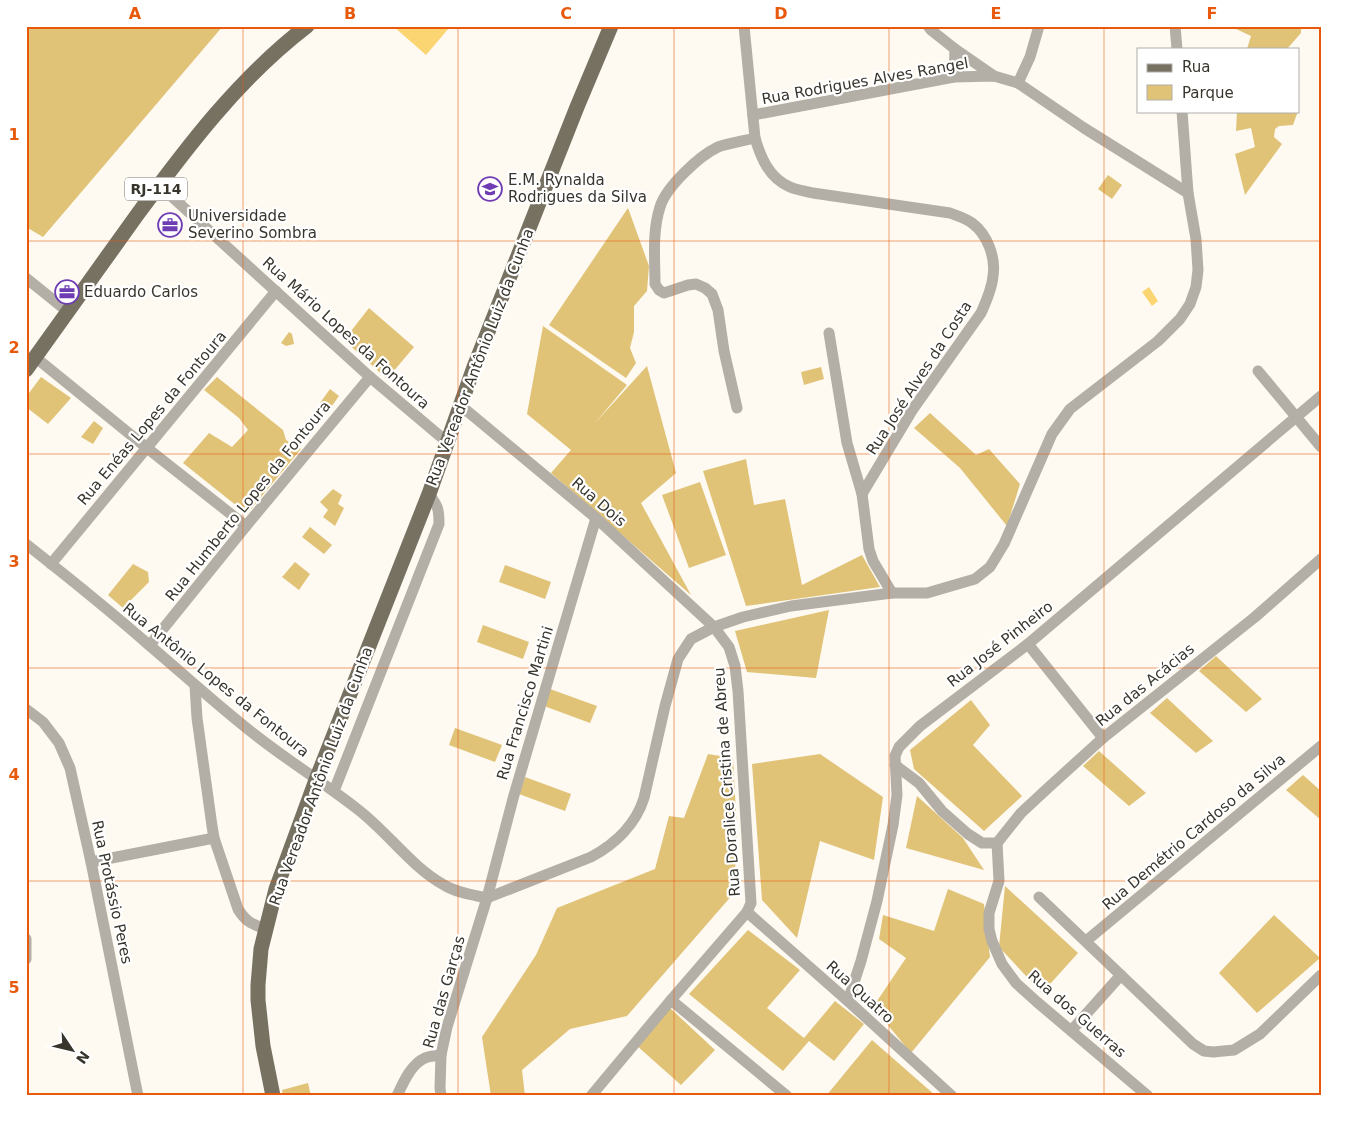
<svg xmlns="http://www.w3.org/2000/svg" width="1347" height="1122" font-family="'DejaVu Sans',sans-serif">
	<style>
		.green { fill: #e1c377 }
		.water { fill: #fbd572 }
		.lines { fill: none; stroke-linecap: round; stroke-linejoin: round }
		.minor { stroke: #b3afa7; stroke-width: 11 }
		.major { stroke: #777162; stroke-width: 15 }
		.grid { fill: none; stroke: #e8590c; stroke-width: 1; stroke-opacity: 0.55 }
		.labels { text-anchor: middle; stroke-width: 4.5; stroke-linejoin: round; paint-order: stroke }
		.shield { fill: #fff; stroke: #74726c; stroke-width: 1 }
		.shield-label { font-size: 14px; font-weight: bold; fill: #38352d }
		.street-label { font-size: 15px; fill: #38352d; stroke: #fff }
		.poi-label { font-size: 15px; fill: #38352d; stroke: #fff; text-anchor: start }
		.neatline { fill: none; stroke: #e8590c; stroke-width: 2 }
		.grid-label { font-size: 16px; text-anchor: middle; font-weight: bold; fill: #e8590c }
	</style>
	<rect width="100%" height="100%" fill="#fefaf2"/>
	<g class="green">
		<polygon points="26,26 223,26 43,237 26,227"/>
		<polygon points="1234,26 1301,26 1301,33 1287,49 1247,49 1251,36 1234,28"/>
		<polygon points="1237,111 1298,111 1293,125 1279,126 1275,129 1274,137 1282,144 1245,195 1235,154 1255,147 1251,128 1236,131"/>
		<polygon points="1108,175 1122,185 1112,199 1098,189"/>
		<polygon points="628,208 649,266 647,291 634,306 634,332 630,348 636,363 626,378 549,325"/>
		<polygon points="369,308 414,347 387,379 344,340"/>
		<polygon points="543,326 627,385 595,423 647,366 676,473 641,503 691,595 551,473 571,450 527,414"/>
		<polygon points="289,332 292,334 294,344 286,346 281,343"/>
		<polygon points="821,367 824,379 804,385 801,372"/>
		<polygon points="41,377 71,398 48,424 26,407 26,397"/>
		<polygon points="217,377 283,430 286,440 301,449 247,514 183,463 209,433 232,447 248,430 239,418 204,390"/>
		<polygon points="330,389 339,396 329,410 320,403"/>
		<polygon points="930,413 976,455 989,449 1020,484 1007,526 960,468 914,428"/>
		<polygon points="94,421 103,428 93,444 81,437"/>
		<polygon points="746,459 754,505 785,499 802,585 862,555 880,587 746,606 703,471"/>
		<polygon points="700,482 726,555 689,568 662,495"/>
		<polygon points="333,489 342,495 338,504 344,508 335,526 323,517 328,510 320,502"/>
		<polygon points="310,527 332,545 324,554 302,537"/>
		<polygon points="295,562 310,574 299,590 282,577"/>
		<polygon points="133,564 148,572 149,582 123,608 108,595"/>
		<polygon points="505,565 551,582 545,599 499,582"/>
		<polygon points="829,610 816,678 747,672 735,631"/>
		<polygon points="483,625 529,642 523,659 477,642"/>
		<polygon points="1216,656 1262,699 1246,712 1199,671"/>
		<polygon points="550,689 597,706 590,723 544,706"/>
		<polygon points="1167,698 1213,741 1196,753 1150,713"/>
		<polygon points="971,700 990,725 973,745 1022,796 984,831 914,769 910,750"/>
		<polygon points="455,728 502,745 495,762 449,745"/>
		<polygon points="1099,751 1146,793 1129,806 1083,766"/>
		<polygon points="708,754 733,758 737,830 734,893 627,1016 570,1029 522,1070 525,1096 491,1096 482,1037 536,955 557,908 655,869 669,816 684,818"/>
		<polygon points="820,754 883,797 874,860 820,841 797,938 762,900 752,764"/>
		<polygon points="1303,775 1321,791 1321,820 1286,790"/>
		<polygon points="525,777 571,794 565,811 519,794"/>
		<polygon points="917,796 963,838 984,870 906,848"/>
		<polygon points="1005,886 1078,953 1042,993 999,947"/>
		<polygon points="948,889 984,904 990,957 911,1053 873,1007 906,958 879,939 883,915 934,931"/>
		<polygon points="1274,915 1320,958 1257,1013 1219,973"/>
		<polygon points="748,930 800,970 767,1008 804,1038 835,1001 864,1024 834,1061 809,1041 783,1071 689,994"/>
		<polygon points="669,1007 715,1050 681,1085 636,1045"/>
		<polygon points="872,1040 936,1096 826,1096"/>
		<polygon points="308,1083 311,1096 283,1096 282,1090"/>
	</g>
	<g class="water">
		<polygon points="393,26 447,26 449,28 426,55"/>
		<polygon points="1149,287 1158,301 1152,306 1142,292"/>
	</g>
	<g class="lines">
		<g class="minor">
			<path d="M744,26L755,138C761,158 769,178 790,187C797,190 805,191 813,193L950,213C957,216 965,218 972,223C987,234 996,257 993,276C992,289 986,302 981,313L913,409L862,494"/>
			<polyline points="928,26 931,30 955,49 994,76"/>
			<polyline points="1175,26 1177,49"/>
			<polyline points="954,77 955,49"/>
			<polyline points="1018,83 1030,57 1039,26"/>
			<polyline points="753,115 954,77 994,76 1018,83 1084,128 1188,193"/>
			<polyline points="159,185 370,377 447,442"/>
			<polyline points="26,278 67,311"/>
			<polyline points="829,333 847,443 862,494 869,549 873,561 892,593"/>
			<polyline points="35,357 147,448 246,526"/>
			<polyline points="1258,371 1321,447"/>
			<polyline points="460,405 596,518 714,627 729,647 735,666 738,691 751,903 747,912 741,919 671,1000 591,1096"/>
			<path d="M737,408L724,351L718,310L712,294L705,288L696,284L688,285L664,293L659,290L655,284C655,259 652,232 660,207C666,187 699,156 718,147C730,143 743,141 755,138"/>
			<path d="M26,544C68,577 109,610 149,645C182,673 215,703 249,730C284,758 321,781 356,808C387,831 410,866 444,885C457,893 473,895 487,898"/>
			<polyline points="51,564 276,291"/>
			<polyline points="1028,644 1103,738"/>
			<polyline points="150,645 246,526 370,377"/>
			<path d="M195,686L197,718L212,826L214,838L238,909C246,922 252,924 265,929"/>
			<polyline points="26,709 43,722 59,743 70,768 91,862 138,1096"/>
			<polyline points="895,765 919,783 942,811 968,834 982,843 997,843"/>
			<path d="M334,791L439,524C439,509 438,506 429,494"/>
			<polyline points="997,843 1021,813 1049,787 1103,738 1255,617 1321,559"/>
			<polyline points="997,843 999,881 989,913 989,929 992,941 1002,964 1016,983 1037,1002 1148,1096"/>
			<polyline points="91,862 214,838"/>
			<polyline points="1039,897 1193,1044 1204,1051 1213,1052 1234,1050 1260,1034 1321,975"/>
			<path d="M487,898L591,857C615,844 636,824 644,798L665,706L678,659L691,639L714,627L743,617L791,606L892,593H927L975,579L990,567L1004,544L1052,434L1070,409L1158,341L1180,319L1190,304L1196,287L1198,270L1196,239L1188,193L1182,111"/>
			<polyline points="747,912 848,1001 952,1096"/>
			<polyline points="26,939 26,959"/>
			<polyline points="1086,941 1321,746"/>
			<polyline points="671,1000 787,1096"/>
			<polyline points="848,1001 861,961 877,901 893,825 897,795 895,756 899,747 920,726 1028,644 1321,396"/>
			<polyline points="1071,1031 1121,975"/>
			<path d="M397,1096C403,1083 411,1064 425,1058C429,1056 436,1056 441,1055"/>
			<polyline points="441,1096 440,1088 441,1055 447,1027 487,898 514,795 596,518"/>
		</g>
		<g class="major">
			<path d="M26,370C63,318 100,267 137,215C187,147 239,78 307,26"/>
			<polyline points="273,1096 263,1046 258,1000 258,985 261,949 276,889 316,780 429,494 474,367 577,107 611,26"/>
		</g>
	</g>
	<path class="grid" d="M243,26V1096M458,26V1096M674,26V1096M889,26V1096M1104,26V1096M26,241H1321M26,454H1321M26,668H1321M26,881H1321"/>
	<defs>
		<g id="school-ring" transform="scale(1.25)"><circle r="9.5" fill="#fff" stroke="#6e3cb3" stroke-width="1.5"/><path d="M0-5L7-2L0 1L-7-2ZM-4 1L0 2.5L4 1V4Q0 6-4 4Z" fill="#6e3cb3"/></g>
		<g id="office-ring" transform="scale(1.25)"><circle r="9.5" fill="#fff" stroke="#6e3cb3" stroke-width="1.5"/><path d="M-6-3h4V-5.5h4V-3h4V5H-6ZM-1-4.5V-3h2v-1.5ZM-6 0V1H6V0Z" fill="#6e3cb3"/></g>
	</defs>
	<g fill-rule="evenodd">
		<use href="#school-ring" x="490" y="189"/>
		<use href="#office-ring" x="170" y="225"/>
		<use href="#office-ring" x="67" y="292"/>
	</g>
	<g class="labels">
		<rect class="shield" x="125" y="177.5" width="62" height="23" rx="4"/>
		<g class="shield-label">
			<text x="156" y="194">RJ-114</text>
		</g>
		<g class="street-label">
			<text transform="translate(865 81) rotate(-10)" y="5">Rua Rodrigues Alves Rangel</text>
			<text transform="translate(346 333) rotate(42)" y="5">Rua Mário Lopes da Fontoura</text>
			<text transform="translate(480 357) rotate(-69)" y="5">Rua Vereador Antônio Luiz da Cunha</text>
			<text transform="translate(919 378) rotate(-57)" y="5">Rua José Alves da Costa</text>
			<text transform="translate(152 418) rotate(-50)" y="5">Rua Enéas Lopes da Fontoura</text>
			<text transform="translate(248 501) rotate(-51)" y="5">Rua Humberto Lopes da Fontoura</text>
			<text transform="translate(599 502) rotate(41)" y="5">Rua Dois</text>
			<text transform="translate(1000 644) rotate(-38)" y="5">Rua José Pinheiro</text>
			<text transform="translate(216 680) rotate(39)" y="5">Rua Antônio Lopes da Fontoura</text>
			<text transform="translate(1145 685) rotate(-39)" y="5">Rua das Acácias</text>
			<text transform="translate(525 703) rotate(-73)" y="5">Rua Francisco Martini</text>
			<text transform="translate(321 776) rotate(-70)" y="5">Rua Vereador Antônio Luiz da Cunha</text>
			<text transform="translate(727 782) rotate(-94)" y="5">Rua Doralice Cristina de Abreu</text>
			<text transform="translate(1194 832) rotate(-40)" y="5">Rua Demétrio Cardoso da Silva</text>
			<text transform="translate(112 892) rotate(78)" y="5">Rua Protássio Peres</text>
			<text transform="translate(444 992) rotate(-74)" y="5">Rua das Garças</text>
			<text transform="translate(860 992) rotate(42)" y="5">Rua Quatro</text>
			<text transform="translate(1077 1014) rotate(41)" y="5">Rua dos Guerras</text>
		</g>
		<g class="poi-label">
			<text x="508" y="185">E.M. Rynalda<tspan x="508" dy="17">Rodrigues da Silva</tspan></text>
			<text x="188" y="221">Universidade<tspan x="188" dy="17">Severino Sombra</tspan></text>
			<text x="84" y="297">Eduardo Carlos</text>
		</g>
	</g>
	<rect width="1347" height="1122" fill="none" stroke="#ffffff" stroke-width="55"/>
	<rect x="1137" y="48" width="162" height="65" fill="#ffffff" stroke="#afaeab"/>
	<rect x="1147" y="64" width="25" height="8" fill="#777162" stroke="#afaeab"/>
	<text x="1182" y="72" font-size="15" fill="#38352d">Rua</text>
	<rect x="1147" y="85" width="25" height="15" fill="#e1c377" stroke="#afaeab"/>
	<text x="1182" y="98" font-size="15" fill="#38352d">Parque</text>
	<g transform="translate(72 1050) rotate(125)" stroke="#ffffff" stroke-width="4" paint-order="stroke">
	<path d="M0-4L9 19L0 12L-9 19Z" fill="#38352d"/>
	<text y="-8" font-size="14" font-weight="bold" text-anchor="middle" fill="#38352d">N</text>
	</g>
	<rect x="28" y="28" width="1292" height="1066" class="neatline"/>
	<g class="grid-label">
		<text x="135" y="19">A</text>
		<text x="350" y="19">B</text>
		<text x="566" y="19">C</text>
		<text x="781" y="19">D</text>
		<text x="996" y="19">E</text>
		<text x="1212" y="19">F</text>
		<text x="14" y="140">1</text>
		<text x="14" y="353">2</text>
		<text x="14" y="567">3</text>
		<text x="14" y="780">4</text>
		<text x="14" y="993">5</text>
	</g>
</svg>
